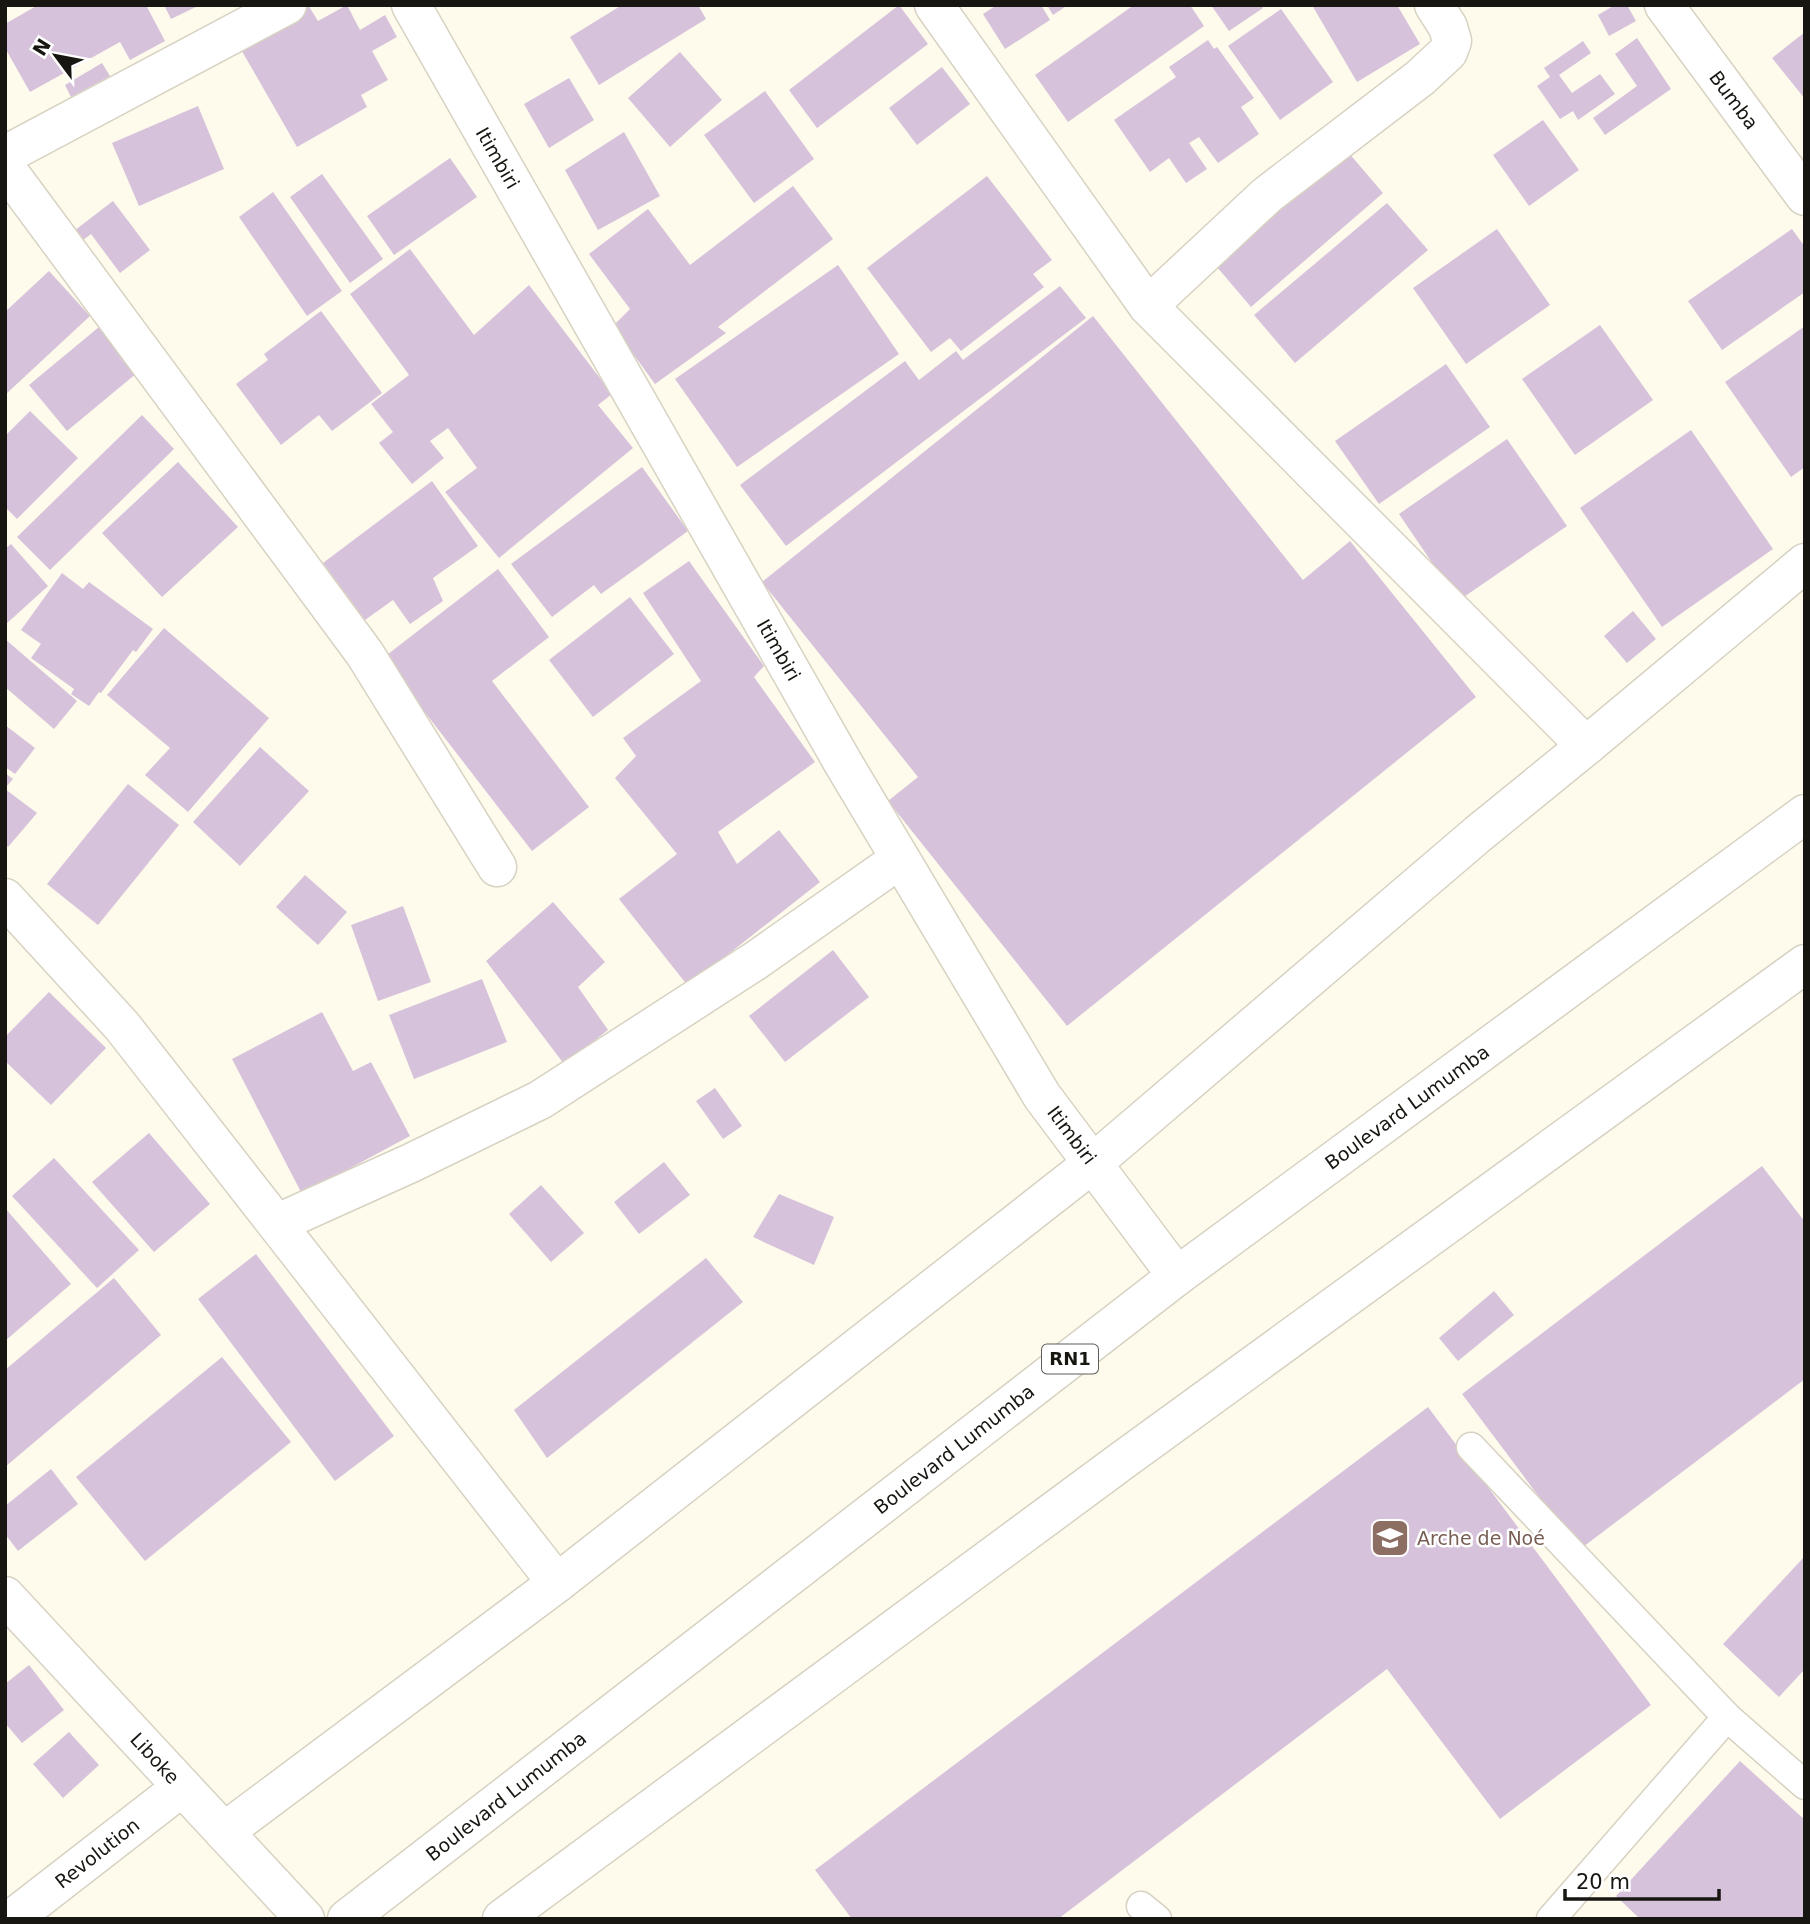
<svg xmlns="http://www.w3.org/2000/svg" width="1810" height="1924" font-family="'DejaVu Sans',sans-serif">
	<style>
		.building { fill: #d7c2db }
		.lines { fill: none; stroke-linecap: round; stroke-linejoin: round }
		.lane-casing { stroke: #d7d2c2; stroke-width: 31 }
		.street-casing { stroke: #d7d2c2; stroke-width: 41 }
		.highway-casing { stroke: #d7d2c2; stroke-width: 41 }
		.lane { stroke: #fff; stroke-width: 28 }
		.street { stroke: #fff; stroke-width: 38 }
		.highway { stroke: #fff; stroke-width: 38 }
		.labels { text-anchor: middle; stroke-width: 5; stroke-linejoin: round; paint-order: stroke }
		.shield { fill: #fff; stroke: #5d5c58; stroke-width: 2 }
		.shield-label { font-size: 18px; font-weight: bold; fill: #171610 }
		.street-label { font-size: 19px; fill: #171610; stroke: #fff }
		.education-label { font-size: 19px; fill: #785e54; stroke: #fff; text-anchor: start }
	</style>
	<rect width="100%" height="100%" fill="#fefbed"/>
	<g class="building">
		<polygon points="38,5 146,5 165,41 130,60 120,42 30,92 5,48 5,24"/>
		<polygon points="164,5 200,5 171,19"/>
		<polygon points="308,5 318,21 347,5 360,30 385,15 397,37 372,51 388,80 361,95 367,107 297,147 239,46"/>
		<polygon points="622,5 698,5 706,19 599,85 570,37"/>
		<polygon points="899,5 928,44 817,128 789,90"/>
		<polygon points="997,5 1041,5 1050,20 1005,49 983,14"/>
		<polygon points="1047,5 1068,5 1053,15"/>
		<polygon points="1134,5 1190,5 1204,26 1068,122 1035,75"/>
		<polygon points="1211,5 1261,5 1263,8 1229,31"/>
		<polygon points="1312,5 1397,5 1420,44 1357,82"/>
		<polygon points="1615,5 1627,5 1636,21 1609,36 1598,15"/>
		<polygon points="1281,9 1333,82 1280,120 1228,46"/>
		<polygon points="1805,32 1805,99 1772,58"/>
		<polygon points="1637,38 1671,89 1605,135 1593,118 1637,86 1615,54"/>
		<polygon points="1208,40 1214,49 1217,47 1254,98 1241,107 1259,134 1218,163 1199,137 1189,143 1207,169 1186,183 1169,158 1150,172 1114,120 1176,77 1169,67"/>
		<polygon points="1583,41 1591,53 1559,75 1572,93 1600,74 1615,94 1578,120 1573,111 1560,119 1537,86 1550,77 1544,68"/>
		<polygon points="680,52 722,100 670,147 628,98"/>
		<polygon points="102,63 110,76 71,97 65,85"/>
		<polygon points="942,67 970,104 917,145 889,108"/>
		<polygon points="569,78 594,120 549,148 524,104"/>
		<polygon points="765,91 814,159 754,203 704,135"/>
		<polygon points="198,106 224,169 139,206 112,143"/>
		<polygon points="1543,120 1579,170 1529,206 1493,155"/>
		<polygon points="624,132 660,196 598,230 565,170"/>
		<polygon points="1342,145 1383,193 1251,307 1211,260"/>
		<polygon points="450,158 477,197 394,255 367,216"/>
		<polygon points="322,174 383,259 350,283 290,197"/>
		<polygon points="987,176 1052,260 1033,274 1044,287 961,351 950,338 931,352 867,268"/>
		<polygon points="793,186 833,239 718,327 726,333 655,384 613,326 630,309 589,254 648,209 690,265"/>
		<polygon points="273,192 342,291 307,316 239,217"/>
		<polygon points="113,201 150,250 120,273 91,234 78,244 70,234"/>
		<polygon points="1387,203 1428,250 1295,363 1254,315"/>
		<polygon points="1497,229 1550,305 1466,364 1413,288"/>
		<polygon points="1792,229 1805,247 1805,292 1722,350 1688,301"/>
		<polygon points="410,249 474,335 529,285 612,394 598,405 633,448 499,558 445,492 477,468 448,428 430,441 444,458 412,484 379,443 393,432 371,404 409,375 350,294"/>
		<polygon points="838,265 899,354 737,467 675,379"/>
		<polygon points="49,271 90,316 5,395 5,312"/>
		<polygon points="1060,286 1086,318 786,546 740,485 905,361 919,380 956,351 963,360"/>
		<polygon points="321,311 382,393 332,431 319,415 281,445 236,384 268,360 264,354"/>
		<polygon points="1093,316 1303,580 1350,541 1476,697 1067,1026 888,801 918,777 762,582"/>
		<polygon points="105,322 143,368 67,431 29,385"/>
		<polygon points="1600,325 1653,400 1575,455 1522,379"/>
		<polygon points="1805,326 1805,467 1791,477 1725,382"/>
		<polygon points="1446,364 1490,427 1379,504 1335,441"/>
		<polygon points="30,411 78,458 17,519 5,507 5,436"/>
		<polygon points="142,415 174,449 50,570 17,537"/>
		<polygon points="1691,430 1773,549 1662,627 1580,508"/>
		<polygon points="1507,439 1567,526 1458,601 1399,514"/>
		<polygon points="178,462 238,527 162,597 102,533"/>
		<polygon points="642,467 688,531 601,594 594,585 552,617 511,564"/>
		<polygon points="432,481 478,546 433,578 443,601 410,624 393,600 365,620 323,563"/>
		<polygon points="11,544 48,586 5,625 5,549"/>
		<polygon points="689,561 764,666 754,677 815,762 718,832 737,864 779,830 820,882 688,986 619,899 677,854 615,778 636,756 623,738 701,681 643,593"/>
		<polygon points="498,569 549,637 492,681 589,807 532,851 383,658"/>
		<polygon points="62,573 83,589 89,582 153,629 136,652 133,650 101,693 99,692 89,706 71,694 74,689 31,658 41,644 21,630"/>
		<polygon points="630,597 674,654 593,717 549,660"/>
		<polygon points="1633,611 1656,639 1627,663 1604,636"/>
		<polygon points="164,628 269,718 188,812 145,775 170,748 107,695"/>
		<polygon points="5,639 77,701 54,729 5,687"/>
		<polygon points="5,725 35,748 15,774 5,767"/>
		<polygon points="260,747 309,791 240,866 193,822"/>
		<polygon points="5,773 13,779 5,788"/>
		<polygon points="128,784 179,825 98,925 47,884"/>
		<polygon points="5,789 37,813 8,847 5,844"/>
		<polygon points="305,875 347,912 318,945 276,907"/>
		<polygon points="553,902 605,962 578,987 608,1030 564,1064 486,961"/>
		<polygon points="403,906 431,982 378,1001 351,925"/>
		<polygon points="833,950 869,997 785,1062 749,1016"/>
		<polygon points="482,979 507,1042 414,1079 389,1015"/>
		<polygon points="49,992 106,1048 51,1105 5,1061 5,1037"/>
		<polygon points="322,1012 353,1071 371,1062 410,1136 302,1194 232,1059"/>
		<polygon points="715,1088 742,1126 723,1139 696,1101"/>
		<polygon points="149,1133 210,1204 154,1252 92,1182"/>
		<polygon points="54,1158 139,1250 97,1288 12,1196"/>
		<polygon points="664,1162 690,1195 639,1234 614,1202"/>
		<polygon points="1762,1166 1805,1222 1805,1379 1579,1550 1462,1394"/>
		<polygon points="541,1185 584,1233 551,1262 509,1214"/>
		<polygon points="779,1194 834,1217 814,1265 753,1237"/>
		<polygon points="5,1208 71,1284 5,1341"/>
		<polygon points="256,1254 394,1436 335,1481 198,1299"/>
		<polygon points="706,1258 743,1302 547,1458 514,1410"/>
		<polygon points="114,1278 161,1335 5,1467 5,1370"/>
		<polygon points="1494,1291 1514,1315 1458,1361 1439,1338"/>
		<polygon points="222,1357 291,1442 145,1561 76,1477"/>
		<polygon points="1428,1407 1651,1705 1500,1819 1387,1669 1058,1919 852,1919 815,1870"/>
		<polygon points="51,1469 78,1504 18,1551 5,1534 5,1506"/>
		<polygon points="1805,1556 1805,1669 1779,1697 1723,1644"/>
		<polygon points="29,1665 64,1710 22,1743 5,1723 5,1684"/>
		<polygon points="69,1732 99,1765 63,1798 33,1764"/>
		<polygon points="1740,1761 1805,1820 1805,1919 1640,1919 1616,1896"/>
	</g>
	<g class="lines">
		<g class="lane-casing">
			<g id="lane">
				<polyline points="1471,1447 1727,1717 1805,1785"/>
				<polyline points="1141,1906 1157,1919"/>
				<polyline points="1551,1919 1727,1717"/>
			</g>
		</g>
		<g class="street-casing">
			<g id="street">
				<polyline points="411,5 842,761 1042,1096 1177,1276"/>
				<polyline points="934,5 1148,306 1586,746"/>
				<polyline points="1664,5 1805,196"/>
				<polyline points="5,155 287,5"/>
				<polyline points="5,167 365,654 497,867"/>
				<polyline points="1148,306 1267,195 1420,78 1448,52 1452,41 1448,27 1434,5"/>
				<polyline points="5,898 122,1026 557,1583"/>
				<polyline points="278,1223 411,1163 540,1100 755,961 900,859"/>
				<polyline points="5,1596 305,1919"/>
				<polyline points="224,1832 557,1583 1093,1163 1478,834 1586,746 1805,563"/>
				<polyline points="12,1919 182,1787"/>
			</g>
		</g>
		<g class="highway-casing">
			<g id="highway">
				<polyline points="347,1919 1177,1276 1805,814"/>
				<polyline points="502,1919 1123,1460 1805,964"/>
			</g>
		</g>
		<use href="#lane" class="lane"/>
		<use href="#street" class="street"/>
		<use href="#highway" class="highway"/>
	</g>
	<defs>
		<g id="school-square" transform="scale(2.0125)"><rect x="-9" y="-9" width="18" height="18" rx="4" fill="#8d6e63" stroke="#fff"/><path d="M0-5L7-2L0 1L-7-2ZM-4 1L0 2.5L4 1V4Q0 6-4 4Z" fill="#fff"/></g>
	</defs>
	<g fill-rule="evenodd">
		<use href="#school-square" x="1390" y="1538"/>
	</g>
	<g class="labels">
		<rect class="shield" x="1042" y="1344.5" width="56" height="29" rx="5"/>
		<g class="shield-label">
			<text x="1070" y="1365">RN1</text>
		</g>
		<g class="street-label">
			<text transform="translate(1734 100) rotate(53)" y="7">Bumba</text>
			<text transform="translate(498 158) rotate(60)" y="7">Itimbiri</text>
			<text transform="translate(779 650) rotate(60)" y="7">Itimbiri</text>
			<text transform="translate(1407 1107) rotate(-36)" y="7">Boulevard Lumumba</text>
			<text transform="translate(1072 1135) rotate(53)" y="7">Itimbiri</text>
			<text transform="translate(954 1449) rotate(-38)" y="7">Boulevard Lumumba</text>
			<text transform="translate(155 1758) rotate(47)" y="7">Liboke</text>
			<text transform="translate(506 1796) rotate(-38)" y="7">Boulevard Lumumba</text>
			<text transform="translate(97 1853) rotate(-38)" y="7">Revolution</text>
		</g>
		<g class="education-label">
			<text x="1417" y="1545">Arche de Noé</text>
		</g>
	</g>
	<rect width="1810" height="1924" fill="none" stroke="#171610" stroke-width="14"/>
	<g transform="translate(56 56) rotate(302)" stroke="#ffffff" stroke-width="5" paint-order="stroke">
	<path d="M0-5L12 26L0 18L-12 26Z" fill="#171610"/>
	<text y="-10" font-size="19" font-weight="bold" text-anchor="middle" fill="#171610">N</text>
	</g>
	<path d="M1565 1889v10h154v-10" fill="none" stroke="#171610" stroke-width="3.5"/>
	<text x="1576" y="1889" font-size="21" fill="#171610" stroke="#ffffff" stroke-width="5" paint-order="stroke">20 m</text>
</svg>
